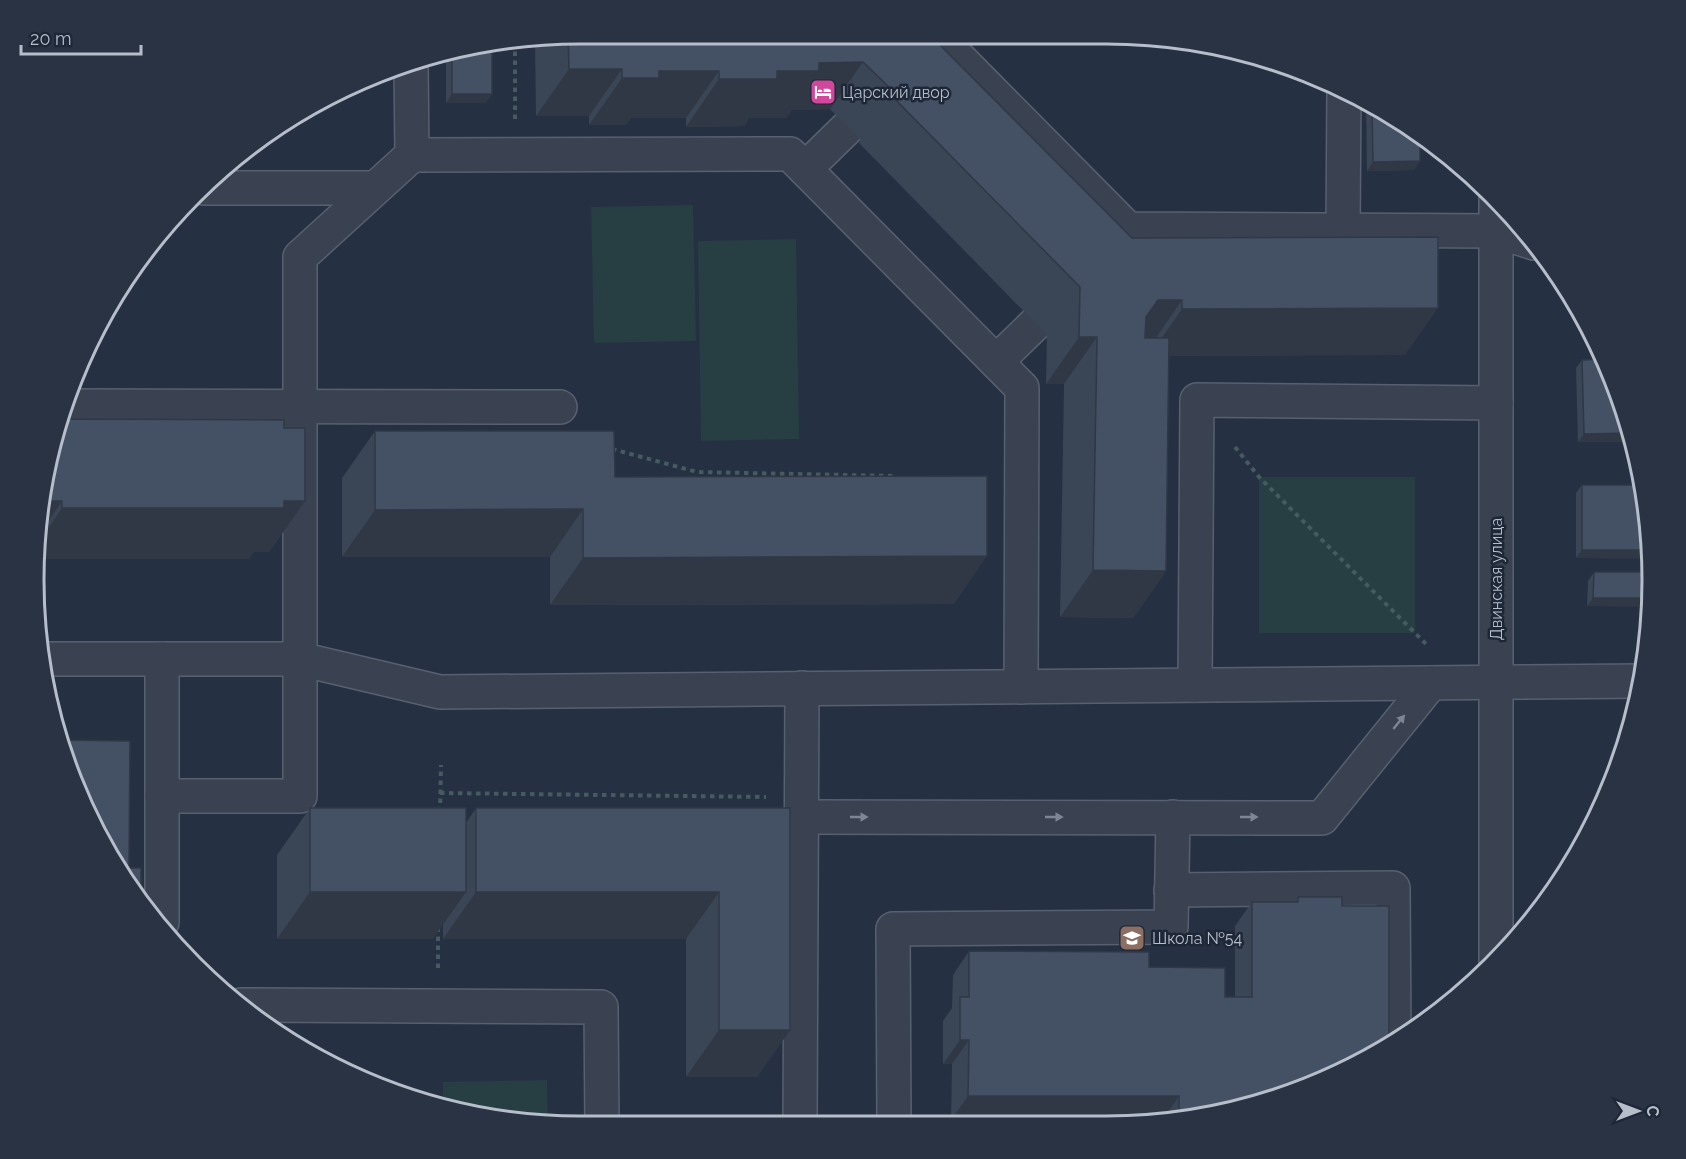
<svg xmlns="http://www.w3.org/2000/svg" width="1686" height="1159" font-family="Raleway,sans-serif">
	<style>
		.green { fill: #273e43 }
		.lines { fill: none; stroke-linecap: round; stroke-linejoin: round }
		.minor-casing { stroke: #57606e; stroke-width: 36 }
		.path { stroke: #465b5f; stroke-width: 4; stroke-dasharray: 4.5 4.5; stroke-linecap: butt }
		.minor { stroke: #3a4251; stroke-width: 33 }
		.wall { fill: #3a4556 }
		.shaded-wall { fill: #303846 }
		.building { fill: #445064; stroke: #303846; stroke-width: 1.5 }
		.oneway { fill: #7e8694 }
		.labels { text-anchor: middle; stroke-width: 5; stroke-linejoin: round; paint-order: stroke }
		.poi-label { font-size: 16px; fill: #b6bdcb; stroke: #1e2737; text-anchor: start }
		.street-label { font-size: 16px; fill: #b6bdcb; stroke: #1e2737 }
		.rim { fill: none; stroke: #b6bdcb; stroke-width: 3 }
	</style>
	<rect width="100%" height="100%" fill="#253042"/>
	<g class="green">
		<polygon points="693,205 696,341 594,343 591,207"/>
		<polygon points="796,239 799,439 701,441 698,241"/>
		<rect x="1259" y="477" width="156" height="156"/>
		<polygon points="547,1080 548,1123 473,1115 443,1106 443,1082"/>
	</g>
	<g class="lines">
		<g class="minor-casing">
			<g id="minor">
				<polyline points="939,33 939,38 1128,229 1496,231 1534,243"/>
				<polyline points="412,155 790,154 1022,388 1021,687"/>
				<polyline points="805,169 848,127"/>
				<polyline points="204,188 375,188"/>
				<polyline points="1496,197 1496,962"/>
				<polyline points="1343,231 1344,88"/>
				<polyline points="997,361 1036,323"/>
				<polyline points="65,406 560,407"/>
				<polyline points="43,659 300,659 440,692 1643,681"/>
				<polyline points="162,659 162,922"/>
				<polyline points="1195,685 1197,400 1496,403"/>
				<polyline points="162,796 300,796 300,257 412,155 411,64"/>
				<polyline points="801,817 1322,818 1431,683"/>
				<polyline points="1171,890 1393,888 1394,1037"/>
				<polyline points="241,1005 601,1007 602,1126"/>
				<polyline points="800,1126 802,688"/>
				<polyline points="894,1126 893,929 1171,927 1173,817"/>
			</g>
		</g>
		<g class="path">
			<polyline points="515,119 515,41"/>
			<polyline points="1235,447 1259,477 1428,646"/>
			<polyline points="612,449 697,472 895,476"/>
			<polyline points="440,793 766,797"/>
			<polyline points="440,812 441,765"/>
			<polyline points="438,968 438,927"/>
		</g>
		<use href="#minor" class="minor"/>
	</g>
	<g class="wall">
		<polygon points="579,33 952,35 942,48 1132,238 1405,355 1169,356 1166,571 1133,618 1060,617 1064,384 1046,384 1047,335 859,143 861,140 830,109 792,110 786,118 749,118 744,126 686,127 686,118 631,118 626,125 589,125 589,116 536,116 535,44 538,38"/>
		<polygon points="492,45 486,103 446,103 446,51"/>
		<polygon points="1366,102 1420,140 1420,161 1414,170 1367,171"/>
		<polygon points="1582,360 1632,442 1578,442 1576,368"/>
		<polygon points="62,419 284,428 305,501 269,552 254,552 249,559 39,559 38,509"/>
		<polygon points="375,431 615,477 954,604 550,605 550,557 342,557 342,478"/>
		<polygon points="1582,485 1644,485 1576,558 1576,493"/>
		<polygon points="1594,572 1652,572 1587,606 1588,581"/>
		<polygon points="310,808 466,823 476,808 790,808 790,1030 757,1077 686,1077 686,939 443,939 443,923 433,939 277,939 277,855"/>
		<polygon points="1298,897 1342,897 1213,1116 1163,1120 951,1120 952,1064 943,1064 943,1021 952,1008 953,975 969,951 1149,967 1225,997 1235,997 1235,926 1252,902 1295,902"/>
	</g>
	<g class="shaded-wall">
		<polygon points="863,62 830,109 792,110 786,118 749,118 744,126 686,127 719,79 777,71 819,63"/>
		<polygon points="569,69 622,69 589,116 536,116"/>
		<polygon points="659,71 719,71 686,118 631,118 626,125 589,125 622,78"/>
		<polygon points="452,94 492,94 486,103 446,103"/>
		<polygon points="1420,161 1414,170 1367,171 1373,162"/>
		<polygon points="1158,300 1182,300 1149,348 1125,348"/>
		<polygon points="1438,308 1405,355 1149,356 1182,309"/>
		<polygon points="1079,337 1097,337 1064,384 1046,384"/>
		<polygon points="1630,433 1633,441 1632,442 1578,442 1584,434"/>
		<polygon points="40,501 62,501 39,535 38,509"/>
		<polygon points="284,501 305,501 269,552 254,552 249,559 39,559 39,542 62,508"/>
		<polygon points="583,509 550,557 342,557 375,510"/>
		<polygon points="1582,550 1650,550 1651,559 1576,558"/>
		<polygon points="987,556 954,604 550,605 583,558"/>
		<polygon points="1093,570 1166,571 1133,618 1060,617"/>
		<polygon points="1593,598 1651,598 1650,607 1587,606"/>
		<polygon points="310,892 466,892 433,939 277,939"/>
		<polygon points="476,892 719,892 686,939 443,939"/>
		<polygon points="719,1030 790,1030 757,1077 686,1077"/>
		<polygon points="960,1040 969,1040 952,1064 943,1064"/>
		<polygon points="1344,1062 1358,1062 1349,1069 1337,1074"/>
		<polygon points="968,1096 1179,1096 1163,1120 951,1120"/>
	</g>
	<g class="building">
		<polygon points="579,33 950,33 952,35 941,46 1132,238 1438,237 1438,308 1182,309 1182,300 1158,300 1146,317 1145,338 1169,338 1166,571 1093,570 1097,337 1079,337 1080,287 892,96 895,93 863,62 819,63 819,71 777,71 777,79 719,79 719,71 659,71 659,78 622,78 622,69 569,69 568,34"/>
		<polygon points="492,45 492,94 452,94 452,50"/>
		<polygon points="1372,106 1420,140 1420,161 1373,162"/>
		<polygon points="1606,359 1612,371 1630,433 1584,434 1582,360"/>
		<polygon points="62,419 284,420 284,428 305,428 305,501 284,501 284,508 62,508 62,501 40,501 59,428 62,428"/>
		<polygon points="375,431 614,431 615,477 987,476 987,556 583,558 583,509 375,510"/>
		<polygon points="1582,485 1644,485 1650,550 1582,550"/>
		<polygon points="1594,572 1652,572 1653,580 1651,598 1593,598"/>
		<polygon points="62,740 130,741 129,868 123,868 90,822"/>
		<rect x="310" y="808" width="156" height="84"/>
		<polygon points="476,808 790,808 790,1030 719,1030 719,892 476,892"/>
		<polygon points="123,868 141,868 141,894"/>
		<polygon points="1298,897 1342,897 1342,906 1389,906 1389,1041 1358,1062 1344,1062 1344,1071 1213,1116 1179,1119 1179,1096 968,1096 969,1040 960,1040 960,997 969,997 969,951 1149,952 1149,967 1225,968 1225,997 1252,997 1252,902 1298,902"/>
	</g>
	<defs><path id="oneway-solid" d="M-6-.8H1V-3.2L6.5 0L1 3.2V.8H-6Z" transform="scale(1.5)"/></defs>
	<g class="oneway">
		<use href="#oneway-solid" transform="translate(1399 722) rotate(-51)"/>
		<use href="#oneway-solid" transform="translate(859 817)"/>
		<use href="#oneway-solid" transform="translate(1054 817)"/>
		<use href="#oneway-solid" transform="translate(1249 817)"/>
	</g>
	<defs>
		<g id="hotel-square" transform="scale(1.35)"><rect x="-9" y="-9" width="18" height="18" rx="4" fill="#d1479c" stroke="#1e2737"/><path d="M-6-4.5h1.5V1H6V5H4.5V3h-9V5H-6ZM-4 0a1.8 1.8 0 1 1 3.6 0ZM.5 0V-2.5h3Q6-2.5 6 0Z" fill="#fff"/></g>
		<g id="school-square" transform="scale(1.35)"><rect x="-9" y="-9" width="18" height="18" rx="4" fill="#8d6e63" stroke="#1e2737"/><path d="M0-5L7-2L0 1L-7-2ZM-4 1L0 2.5L4 1V4Q0 6-4 4Z" fill="#fff"/></g>
	</defs>
	<g fill-rule="evenodd">
		<use href="#hotel-square" x="823" y="92"/>
		<use href="#school-square" x="1132" y="938"/>
	</g>
	<g class="labels">
		<g class="poi-label">
			<text x="842" y="98">Царский двор</text>
			<text x="1152" y="944">Школа №54</text>
		</g>
		<g class="street-label">
			<text transform="translate(1496 579) rotate(-90)" y="6">Двинская улица</text>
		</g>
	</g>
	<path d="M0 0H1686V1159H0ZM580 44H1106A536 536 0 0 1 1642 580V580A536 536 0 0 1 1106 1116H580A536 536 0 0 1 44 580V580A536 536 0 0 1 580 44Z" fill="#2a3343" fill-rule="evenodd"/>
	<path class="rim" d="M580 44H1106A536 536 0 0 1 1642 580V580A536 536 0 0 1 1106 1116H580A536 536 0 0 1 44 580V580A536 536 0 0 1 580 44Z"/>
	<g transform="translate(1638 1111) rotate(90)" stroke="#1e2737" stroke-width="4.5" paint-order="stroke">
	<path d="M0-4.5L10 22L0 15L-10 22Z" fill="#b6bdcb"/>
	<text y="-9" font-size="16" font-weight="bold" text-anchor="middle" fill="#b6bdcb">С</text>
	</g>
	<path d="M21 45v9h120v-9" fill="none" stroke="#b6bdcb" stroke-width="3"/>
	<text x="30" y="45" font-size="18" fill="#b6bdcb" stroke="#1e2737" stroke-width="4.5" paint-order="stroke">20 m</text>
</svg>
